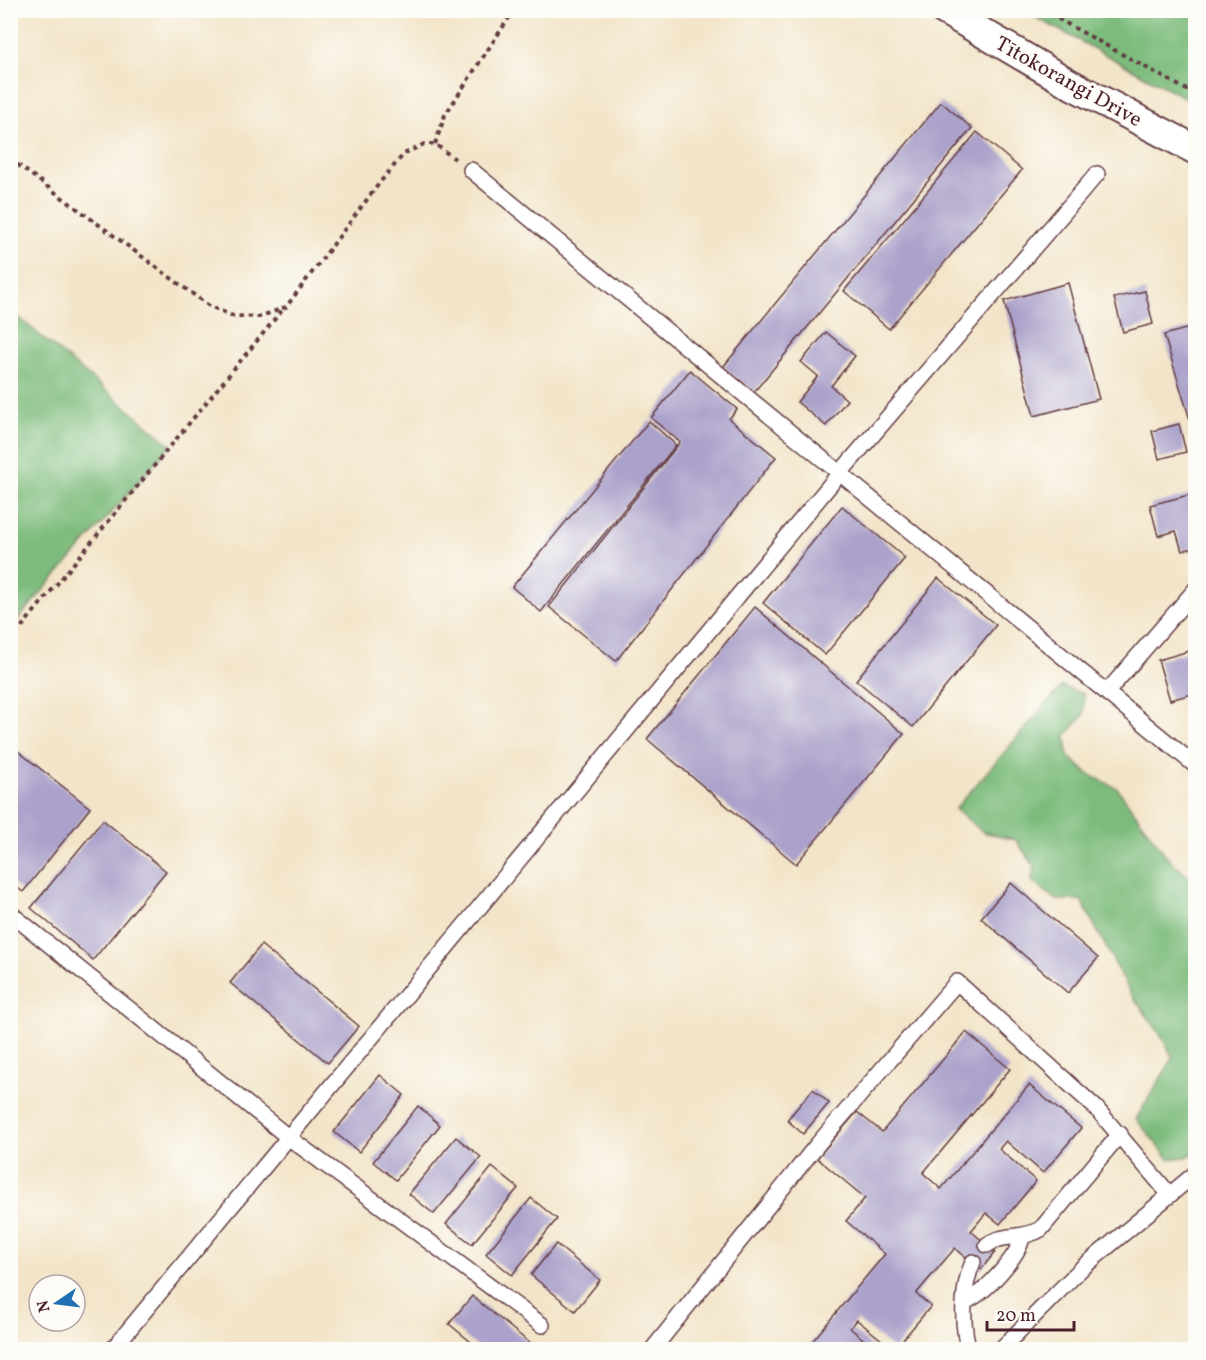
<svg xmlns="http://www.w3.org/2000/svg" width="1206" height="1360" font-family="Vollkorn,serif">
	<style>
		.forest { fill: #7bbb7b; stroke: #626d53; stroke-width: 1.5 }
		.building { fill: #aba1ca }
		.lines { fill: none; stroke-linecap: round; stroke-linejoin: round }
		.lane-casing { stroke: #633d43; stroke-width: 18 }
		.street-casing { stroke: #633d43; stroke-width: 32 }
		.path { stroke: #633d43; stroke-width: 4; stroke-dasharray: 4.5 4.5; stroke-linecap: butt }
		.lane { stroke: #fff; stroke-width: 15 }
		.street { stroke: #fff; stroke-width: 28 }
		.labels { text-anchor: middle; stroke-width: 6; stroke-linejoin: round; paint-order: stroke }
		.street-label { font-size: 21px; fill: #4a1f2b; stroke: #fdfcf7 }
	</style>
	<rect width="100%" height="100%" fill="#fdfcf7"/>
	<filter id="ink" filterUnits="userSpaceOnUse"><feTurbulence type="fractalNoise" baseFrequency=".0167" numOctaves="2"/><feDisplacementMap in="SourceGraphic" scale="12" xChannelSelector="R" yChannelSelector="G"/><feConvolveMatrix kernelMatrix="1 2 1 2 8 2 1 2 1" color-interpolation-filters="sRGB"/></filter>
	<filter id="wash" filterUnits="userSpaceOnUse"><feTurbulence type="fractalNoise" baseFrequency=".008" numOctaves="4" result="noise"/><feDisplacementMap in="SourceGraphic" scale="24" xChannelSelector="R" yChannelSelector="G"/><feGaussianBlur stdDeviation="1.35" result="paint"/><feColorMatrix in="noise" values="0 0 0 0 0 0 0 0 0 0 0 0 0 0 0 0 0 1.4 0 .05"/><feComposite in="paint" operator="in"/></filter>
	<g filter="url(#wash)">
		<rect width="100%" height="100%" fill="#f2e4c8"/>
		<g class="forest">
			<polygon points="1024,11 1195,11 1195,103"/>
			<polygon points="11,311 171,445 11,627"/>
			<polygon points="1062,686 1084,694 1084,715 1066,735 1068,756 1088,774 1117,788 1167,857 1195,883 1196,1152 1187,1157 1169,1159 1136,1119 1173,1058 1159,1032 1131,994 1081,900 1056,900 1032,881 1034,866 1016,840 983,832 955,809"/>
		</g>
		<g id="blocks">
			<g class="building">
				<polygon points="941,102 972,128 754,392 723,367"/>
				<polygon points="977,132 1022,170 889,329 844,291"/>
				<polygon points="1068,283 1099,399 1034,416 1004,301"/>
				<polygon points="1145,291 1153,324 1123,332 1114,298"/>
				<polygon points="1196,326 1196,436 1195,436 1164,335"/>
				<polygon points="826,332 855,356 831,386 847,400 826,426 797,402 818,376 801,362"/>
				<polygon points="690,370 737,409 729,419 776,457 616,661 549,607 680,442 651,418"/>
				<polygon points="649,421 676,445 541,612 512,587"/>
				<polygon points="1179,424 1186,452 1159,459 1152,431"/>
				<polygon points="1189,495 1196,520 1196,547 1182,551 1176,531 1158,536 1150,505"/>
				<polygon points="842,506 905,558 825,655 763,603"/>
				<polygon points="938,578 996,625 913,727 856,680"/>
				<polygon points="755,607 904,734 796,864 647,739"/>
				<polygon points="1196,649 1196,693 1170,700 1158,660"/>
				<polygon points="18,751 90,808 23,892 10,882 10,761"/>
				<polygon points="103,820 166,871 93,960 31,908"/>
				<polygon points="1011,883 1098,958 1068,993 981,918"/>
				<polygon points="261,945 359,1026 328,1063 230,983"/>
				<polygon points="966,1032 1010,1069 923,1173 941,1189 1029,1085 1081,1128 1043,1173 1006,1141 999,1149 1036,1181 1000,1224 986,1213 971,1231 995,1252 981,1270 955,1248 916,1294 931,1306 894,1350 857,1320 850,1328 876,1350 805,1350 885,1254 846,1221 865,1198 817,1158 857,1112 882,1132"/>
				<polygon points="380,1075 404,1095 359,1152 334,1132"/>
				<polygon points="813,1089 829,1103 803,1134 787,1120"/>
				<polygon points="418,1106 440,1125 396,1180 373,1162"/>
				<polygon points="456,1137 481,1157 434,1214 409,1194"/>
				<polygon points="492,1167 518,1188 472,1244 446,1224"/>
				<polygon points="531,1198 557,1219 512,1275 486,1254"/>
				<polygon points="556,1244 600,1280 575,1311 531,1275"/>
				<polygon points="472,1296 531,1344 526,1350 481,1350 449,1324"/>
			</g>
		</g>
	</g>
	<g filter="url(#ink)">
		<use href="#blocks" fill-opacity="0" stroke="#633d43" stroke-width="1.5"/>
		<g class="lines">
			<g class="lane-casing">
				<g id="lane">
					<polyline points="471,170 1196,766"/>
					<polyline points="1107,692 1196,589"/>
					<polyline points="10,913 288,1137 542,1325"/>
					<path d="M987,1245C1003,1233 1023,1240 1041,1229L1120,1134"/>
					<path d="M966,1301C984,1294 1019,1256 1022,1237"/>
					<polyline points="112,1350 840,473 1097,174"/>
					<polyline points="652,1350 817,1145 957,982 1096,1108 1170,1195"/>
					<path d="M969,1350C961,1324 962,1287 973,1262"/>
					<polyline points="1000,1350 1082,1268 1196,1173"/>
				</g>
			</g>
			<g class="street-casing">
				<polyline id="street" points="944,10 1072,85 1196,150"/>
			</g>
			<g class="path">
				<polyline points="1042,10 1196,95"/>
				<polyline points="435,144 445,115 514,10"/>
				<polyline points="10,159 209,306 233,316 259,317 286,307 381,181 404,154 424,144 435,144 455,159"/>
				<polyline points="10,641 284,308"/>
			</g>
			<use href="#lane" class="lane"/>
			<use href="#street" class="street"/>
		</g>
	</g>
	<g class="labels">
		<g class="street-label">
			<text transform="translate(1069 81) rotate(29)" y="7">Tītokorangi Drive</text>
		</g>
	</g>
	<rect width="1206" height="1360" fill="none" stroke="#fdfcf7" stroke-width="36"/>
	<g transform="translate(57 1303) rotate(256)"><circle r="28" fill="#fdfcf7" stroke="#b5a4a5" stroke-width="1.5"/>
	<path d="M0-4.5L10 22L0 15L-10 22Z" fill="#1f6fb2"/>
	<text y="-9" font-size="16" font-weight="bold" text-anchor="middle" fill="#4a1f2b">N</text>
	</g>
	<path d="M987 1321v9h87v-9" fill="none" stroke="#4a1f2b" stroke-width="3"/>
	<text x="996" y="1321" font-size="18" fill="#4a1f2b" stroke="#fdfcf7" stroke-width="4.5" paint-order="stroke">20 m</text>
</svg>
